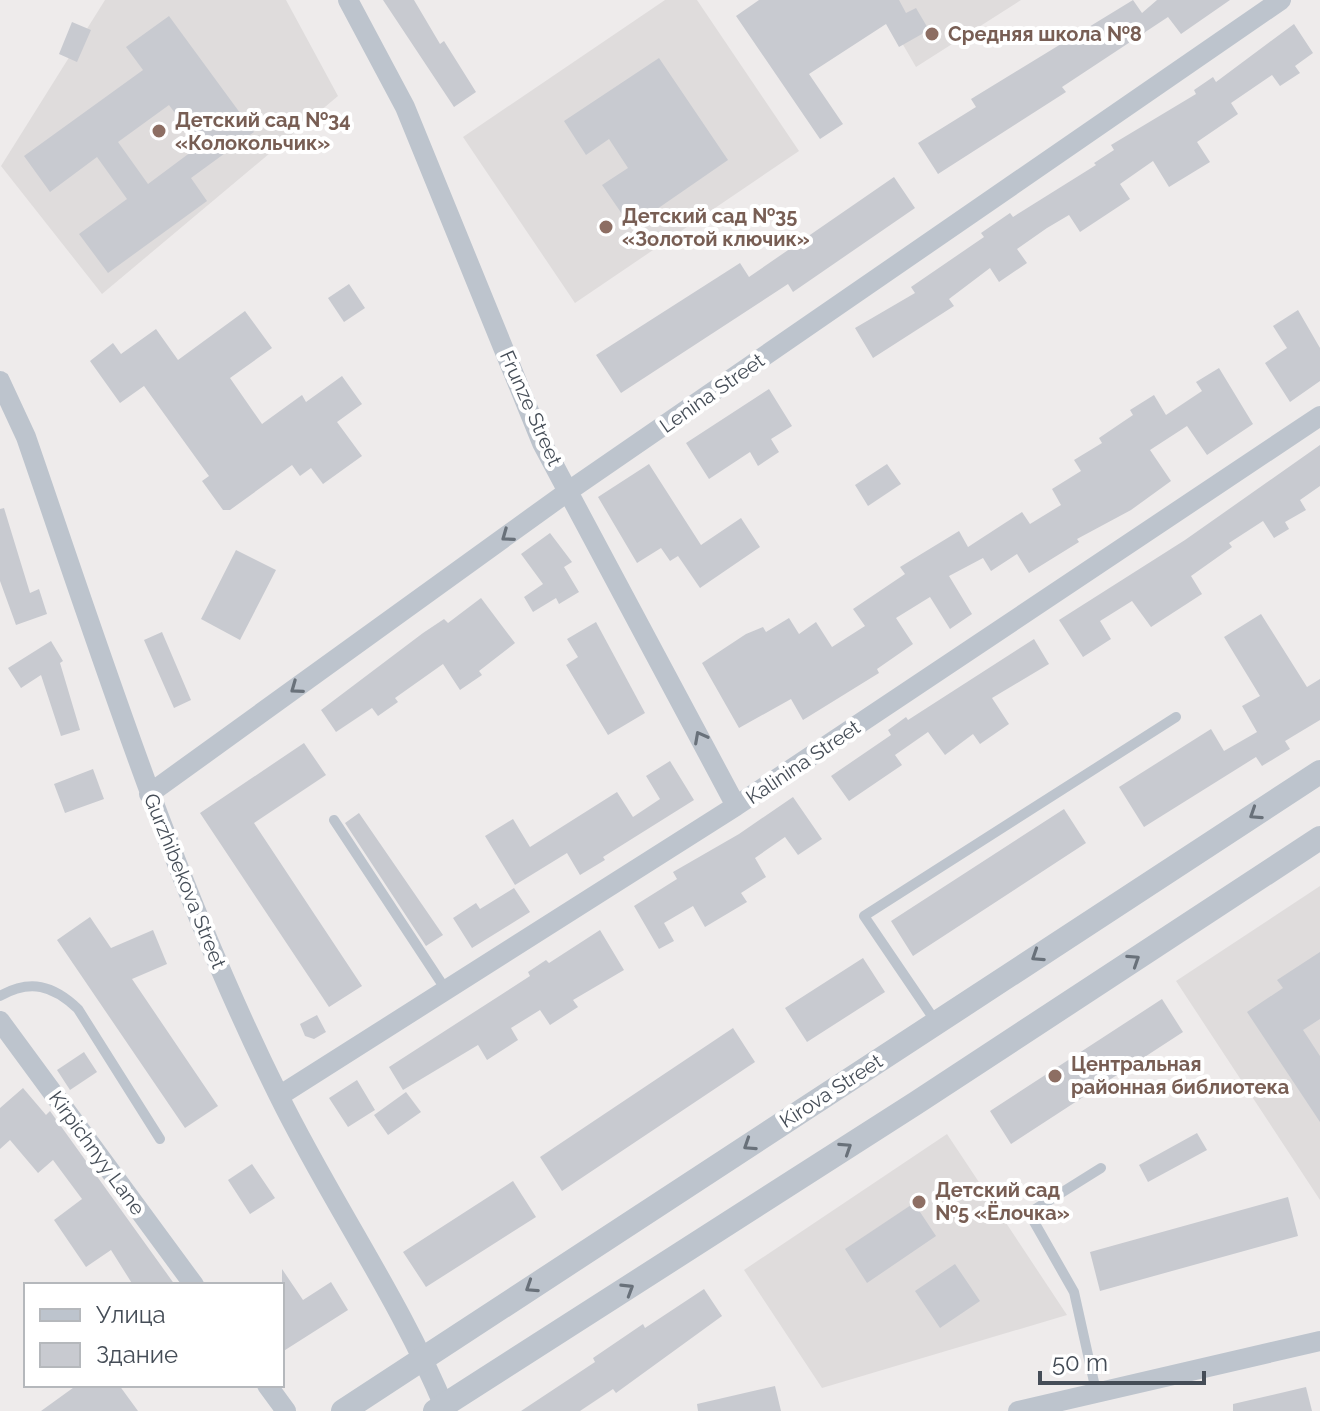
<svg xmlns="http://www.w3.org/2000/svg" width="1320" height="1411" viewBox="0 0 1320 1411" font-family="Raleway,sans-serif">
<rect width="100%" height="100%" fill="#eeebeb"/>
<path fill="#dfdcdc" d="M105 0H286L338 96 102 294 1 166Z
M665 0H697L799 151 575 303 463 137Z
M877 0H1021L916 67Z
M1320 886V1200L1176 981Z
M947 1134 1067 1315 822 1388 744 1270Z"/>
<path fill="#c8cad0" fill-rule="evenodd" d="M383 0H414L440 44 444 41 476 92 454 107Z
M759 0H899L906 13 916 8 929 30 899 47 886 24 809 74 843 124 820 139 736 16Z
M1133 0 1142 13 1157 0H1230L1181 34 1168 17 1062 87 1066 92 938 174 918 143 976 107 971 99Z
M169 16 254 132 191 178 207 201 108 273 79 234 127 199 97 157 50 192 24 156 143 70 126 47ZM169 105 199 146 148 184 118 142Z
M72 22 91 30 77 62 59 54Z
M1294 24 1313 53 1295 66 1300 73 1280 86 1272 75 1231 103 1238 114 1197 142 1210 162 1169 187 1153 161 1120 184 1130 199 1080 232 1069 215 1047 228 1017 249 1027 263 999 282 990 268 949 299 954 306 873 358 855 328 915 293 911 287 984 237 981 233 1010 213 1013 217 1096 165 1094 163 1114 150 1111 145 1196 94 1194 90 1213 77 1216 82Z
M659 58 728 160 631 227 602 185 628 168 609 139 586 155 564 121Z
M894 177 915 208 793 292 788 284 621 393 596 355 740 263 749 277Z
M349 284 365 308 344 322 328 298Z
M1298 310 1320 348V381L1290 402 1265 363 1287 348 1273 326Z
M245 311 272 348 230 378 262 424 302 395 306 402 342 376 362 404 337 422 362 456 323 484 311 468 300 476 292 465 230 510H223L202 481 209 476 144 386 120 403 90 361 113 343 121 354 156 329 178 360Z
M1219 368 1253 424 1207 455 1187 426 1150 450 1171 481 1131 510 1077 539 1079 542 1029 573 1017 554 991 571 983 558 949 576 972 614 950 629 930 597 896 618 913 644 877 669 879 673 803 720 791 699 739 728 702 663 746 634 763 627 766 632 789 618 799 634 816 622 832 647 865 626 853 609 905 574 900 567 959 531 968 547 1022 512 1030 524 1061 505 1052 489 1081 471 1074 460 1102 443 1099 438 1133 415 1130 410 1154 395 1166 415 1202 391 1196 382Z
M769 389 792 426 771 439 779 452 758 466 750 452 709 479 686 443Z
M1320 445V486L1300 500 1306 510 1285 522 1289 529 1274 538 1263 521 1229 543 1232 547 1191 576 1202 594 1151 627 1132 601 1100 621 1111 639 1083 657 1059 620 1185 540Z
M649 464 701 545 741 518 760 547 700 588 678 556 670 561 661 548 637 563 598 497Z
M887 464 901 484 868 506 855 485Z
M4 508 30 593 39 589 47 614 16 625 0 581V509Z
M550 533 572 562 564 567 579 592 559 604 556 598 533 612 524 597 543 584 521 554Z
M236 550 276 570 240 640 201 619Z
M481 598 515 643 479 671 482 675 460 690 443 664 395 698 398 702 378 716 372 708 336 732 321 710 423 633 444 619 448 623Z
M1261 614 1307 687 1320 679V720L1285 741 1290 749 1262 766 1256 757 1144 827 1119 787 1211 729 1224 751 1257 732 1242 706 1260 696 1224 637Z
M596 622 645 713 608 735 566 665 578 657 567 639Z
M162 632 191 700 174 708 144 640Z
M1034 639 1049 664 992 698 1009 724 980 744 973 734 945 755 928 732 895 755 902 765 849 801 831 776 891 735 888 730 906 717 908 720Z
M51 641 63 661 60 663 80 730 61 736 41 675 21 688 8 668Z
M304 743 326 775 254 823 362 986 329 1007 200 813Z
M670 761 694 800 603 857 605 860 580 875 567 853 515 885 485 836 513 819 530 847 617 792 633 817 660 799 646 776Z
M93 769 104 799 65 813 54 784Z
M793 797 822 839 798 855 785 837 755 858 766 877 741 893 747 902 705 927 693 906 664 923 674 941 659 949 634 906 677 879 673 872 739 834Z
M1064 809 1086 843 913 956 891 921Z
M359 813 443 935 426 946 345 823Z
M514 888 530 912 472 948 453 918 476 903 480 909Z
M90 917 111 948 153 930 167 964 132 979 218 1106 185 1128 57 940Z
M600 930 624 970 573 1000 578 1007 550 1025 540 1010 511 1028 518 1040 487 1060 478 1045 403 1090 389 1067 530 976 528 972 546 960 549 963Z
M1320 952V1019L1303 1030 1320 1056V1122L1247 1012 1283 988 1277 980Z
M863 958 885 992 807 1042 785 1008Z
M1162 999 1183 1032 1011 1144 990 1111Z
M317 1015 326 1032 314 1039 305 1036 300 1024Z
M733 1028 755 1062 562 1191 540 1157Z
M84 1052 97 1072 70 1090 57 1070Z
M357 1080 375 1110 348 1127 329 1098Z
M23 1088 46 1115 50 1111 175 1285H133L111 1250 86 1267 54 1220 82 1199 53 1160 38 1173 10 1140 0 1149V1108Z
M406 1092 421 1112 388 1135 374 1115Z
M1197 1133 1207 1150 1148 1182 1139 1165Z
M252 1164 275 1198 250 1214 228 1180Z
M513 1181 536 1217 426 1287 403 1252Z
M1288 1197 1298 1236 1100 1291 1090 1252Z
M914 1203 936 1236 867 1283 845 1249Z
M955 1264 980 1301 940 1328 915 1291Z
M282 1269 303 1300 331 1282 348 1310 282 1352Z
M704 1289 722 1316 616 1393 613 1389 580 1411H521L595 1362 593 1358 643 1324 645 1328Z
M77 1385H119L138 1411H41Z
M775 1386 781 1411H698L697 1404Z
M1306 1387 1312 1411H1233V1404Z"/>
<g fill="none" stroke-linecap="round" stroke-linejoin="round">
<path stroke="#bdc4cd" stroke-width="10" d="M334 820 446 990
M0 996C30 979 53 985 78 1009L160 1139
M936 1022 864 916 1176 717
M1096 1391 1074 1292 1029 1213 1101 1168"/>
<path stroke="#bdc4cd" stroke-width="20" d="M348 0 405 107 542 443 736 806
M0 381 26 437C103 660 174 885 279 1096 331 1202 401 1301 446 1411
M149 794 570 490 1281 0
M0 1021 194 1285
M279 1096 736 806 1320 416
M267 1385 286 1411
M1018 1411 1320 1341"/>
<path stroke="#bdc4cd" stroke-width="24" d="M343 1411 1320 772
M435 1411 916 1103 1320 838"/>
</g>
<defs><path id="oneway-chevron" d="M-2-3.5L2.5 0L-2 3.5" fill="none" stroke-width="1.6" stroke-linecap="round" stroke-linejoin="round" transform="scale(2)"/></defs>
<g stroke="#69717a">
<use href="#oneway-chevron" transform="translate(507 536) rotate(144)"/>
<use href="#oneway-chevron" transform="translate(296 688) rotate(144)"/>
<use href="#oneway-chevron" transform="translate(700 737) rotate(-118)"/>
<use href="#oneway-chevron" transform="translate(1255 814) rotate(147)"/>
<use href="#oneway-chevron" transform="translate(1037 956) rotate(147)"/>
<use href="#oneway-chevron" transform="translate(1134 960) rotate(-33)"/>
<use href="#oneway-chevron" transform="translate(749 1145) rotate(147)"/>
<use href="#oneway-chevron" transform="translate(846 1148) rotate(-33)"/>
<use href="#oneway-chevron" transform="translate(531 1287) rotate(147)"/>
<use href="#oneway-chevron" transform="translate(628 1289) rotate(-32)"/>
</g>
<g fill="#8d6e63" stroke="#fff" stroke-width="3">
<circle cx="932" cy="34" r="8"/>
<circle cx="159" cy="131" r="8"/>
<circle cx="606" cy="227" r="8"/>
<circle cx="1055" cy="1076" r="8"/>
<circle cx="919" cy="1202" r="8"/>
</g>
<g text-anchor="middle" stroke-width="8" stroke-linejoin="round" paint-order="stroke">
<g font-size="20" font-weight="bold" fill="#785e54" stroke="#fff" text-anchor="start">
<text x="948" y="41">Средняя школа №8</text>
<text x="175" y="127">Детский сад №34<tspan x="175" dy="23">«Колокольчик»</tspan></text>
<text x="622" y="223">Детский сад №35<tspan x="622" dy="23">«Золотой ключик»</tspan></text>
<text x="1071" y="1071">Центральная<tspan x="1071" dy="23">районная библиотека</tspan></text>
<text x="935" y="1197">Детский сад<tspan x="935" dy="23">№5 «Ёлочка»</tspan></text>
</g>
<g font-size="20" fill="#454d57" stroke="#fff">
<text transform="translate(712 393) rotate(-35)" y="7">Lenina Street</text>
<text transform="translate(531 408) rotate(66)" y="7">Frunze Street</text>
<text transform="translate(803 762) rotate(-34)" y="7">Kalinina Street</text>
<text transform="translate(185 881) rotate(68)" y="7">Gurzhibekova Street</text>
<text transform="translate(831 1091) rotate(-33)" y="7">Kirova Street</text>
<text transform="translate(97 1153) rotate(54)" y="7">Kirpichnyy Lane</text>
</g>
</g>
<rect x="24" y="1283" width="260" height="104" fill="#ffffff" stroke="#b5b8bc" stroke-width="2"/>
<rect x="40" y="1309" width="40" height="12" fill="#bdc4cd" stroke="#b5b8bc" stroke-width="2"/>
<text x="96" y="1323" font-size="24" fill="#454d57">Улица</text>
<rect x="40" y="1343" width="40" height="24" fill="#c8cad0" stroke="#b5b8bc" stroke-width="2"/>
<text x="96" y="1363" font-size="24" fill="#454d57">Здание</text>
<path d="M1040 1371v12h164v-12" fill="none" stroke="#454d57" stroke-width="4"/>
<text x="1052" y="1371" font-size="24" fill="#454d57" stroke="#ffffff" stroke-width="6" paint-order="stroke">50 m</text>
</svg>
